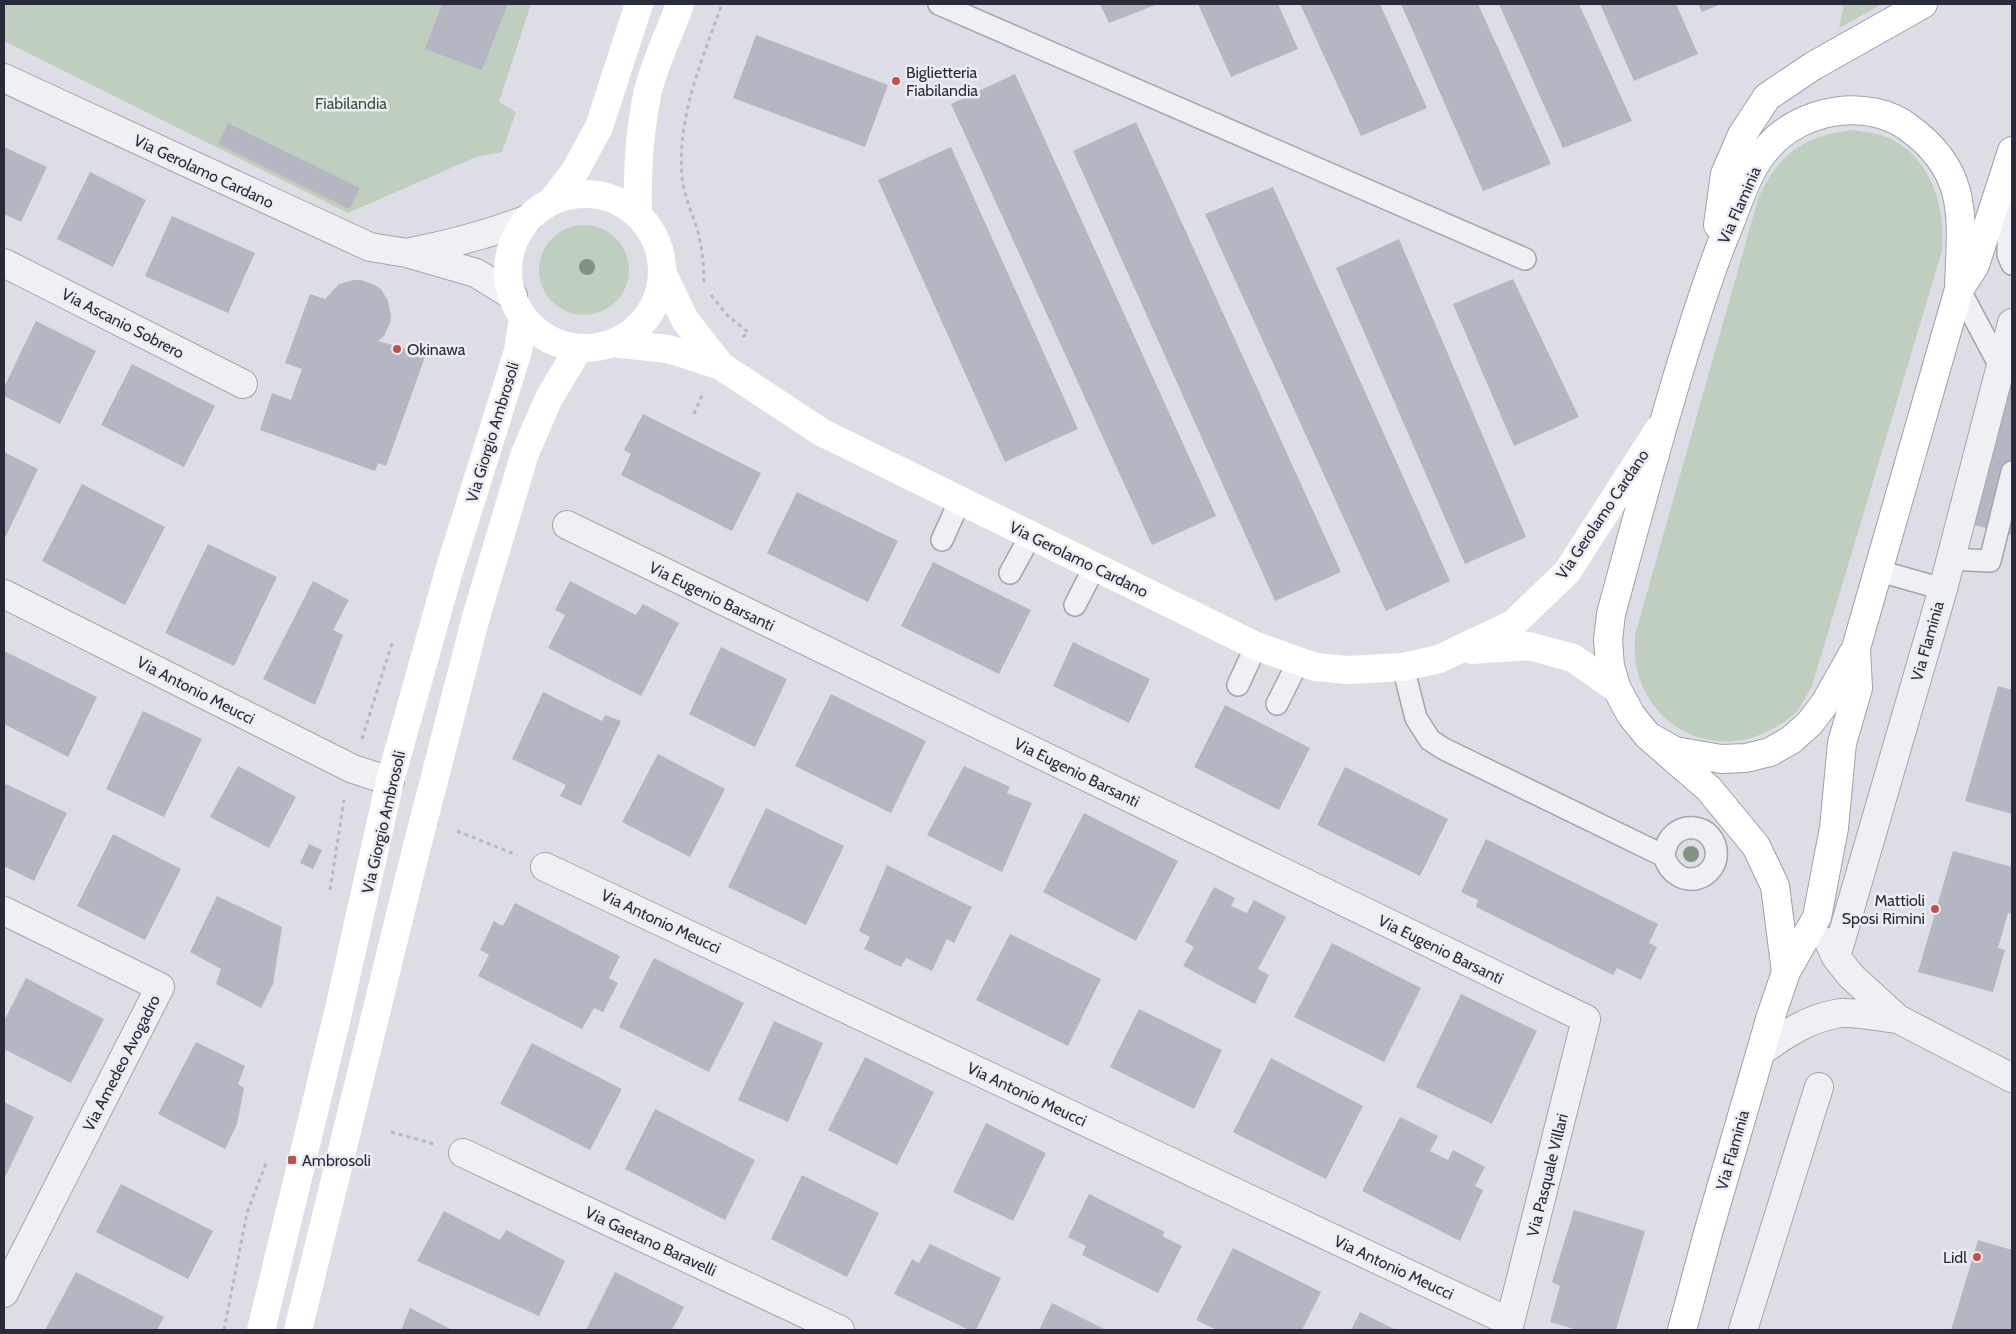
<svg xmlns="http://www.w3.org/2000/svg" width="2016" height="1334" viewBox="0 0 2016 1334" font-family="Cabin,sans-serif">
<rect width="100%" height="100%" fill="#dddee5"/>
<path fill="#c0cebf" d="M4 4H531L499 102 516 112 502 152 476 157 348 213 4 41Z
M1844 4H1882L1839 28Z
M1853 130C1866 132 1879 133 1891 139 1932 159 1946 209 1942 251L1812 686C1807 694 1803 705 1796 712 1787 722 1766 733 1754 737 1705 752 1658 728 1640 680 1635 666 1634 650 1635 635L1758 199C1778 154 1804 135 1853 130Z
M539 270a45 45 0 1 1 90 0a45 45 0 1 1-90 0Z"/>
<path fill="#b4b7c1" d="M442 4H508L482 70 425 49Z
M1100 4H1158L1109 23Z
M1198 4H1278L1298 49 1231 77Z
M1300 4H1380L1427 108 1361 136Z
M1401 4H1478L1551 164 1483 191Z
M1499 4H1579L1632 121 1563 148Z
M1600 4H1676L1698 54 1634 81Z
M1698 4H1721L1702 12Z
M756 35 888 85 865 147 733 98Z
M1015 74 1216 516 1152 545 951 104Z
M1136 122 1341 572 1275 601 1073 151Z
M228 123 360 188 349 209 218 144Z
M4 147 47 167 21 222 4 214Z
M951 147 1078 429 1005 462 878 180Z
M90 172 146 200 113 267 57 239Z
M1273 187 1450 581 1386 611 1205 214Z
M172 216 255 253 228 313 145 276Z
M1399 239 1526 537 1465 564 1336 268Z
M1513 279 1579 417 1514 446 1453 304Z
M354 280H361L375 285 381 289 388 301 391 316 390 323 384 336 378 341 426 354 386 466 378 463 375 471 260 430 272 393 291 400 302 369 285 363 310 294 325 299 339 284Z
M36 321 96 351 60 424 4 396V387Z
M132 364 215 406 184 467 101 425Z
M2012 379V535L1971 524Z
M643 414 761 473 732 531 621 475 631 454 624 450Z
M4 452 38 469 4 540Z
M82 484 165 527 125 605 42 561Z
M797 492 898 541 868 602 767 553Z
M208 544 277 577 234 666 165 633Z
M933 562 1031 610 999 674 901 626Z
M313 581 349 600 333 630 343 635 315 705 263 679Z
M570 581 636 615 643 604 679 623 641 696 548 648 565 615 555 610Z
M1073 642 1150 679 1129 723 1053 686Z
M721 647 787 679 755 747 689 714Z
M4 651 97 697 68 757 4 724Z
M1998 686 2012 690V814L1965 801Z
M543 692 602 721 605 715 621 721 581 806 560 796 566 785 512 759Z
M831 694 926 741 891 813 795 766Z
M1225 705 1310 748 1279 810 1194 767Z
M143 711 202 739 164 817 106 789Z
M658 754 725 789 690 857 622 822Z
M238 766 296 797 269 848 210 817Z
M964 766 1010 787 1007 793 1032 803 1002 872 927 835Z
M1345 767 1448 819 1420 876 1317 825Z
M6 784 67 813 34 881 4 866V788Z
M766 808 844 846 806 925 728 887Z
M1084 813 1178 861 1136 941 1043 892Z
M113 834 181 869 145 940 77 906Z
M1486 839 1658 924 1649 943 1657 947 1641 980 1617 968 1613 975 1476 907 1478 900 1461 892Z
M309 844 322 850 313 869 300 863Z
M1953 851 2012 867V914L2008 913 1998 948 2005 950 1993 992 1918 972Z
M887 865 972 907 954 943 947 939 932 971 906 958 901 967 864 949 870 937 859 931Z
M1214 887 1235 898 1231 906 1247 913 1254 900 1286 917 1258 969 1269 975 1255 1004 1183 966 1194 947 1185 942Z
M217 896 282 927 273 984 261 1008 216 984 221 969 190 952Z
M515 903 620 956 609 978 618 983 603 1012 594 1008 582 1029 478 976 489 955 480 950 494 921 503 926Z
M1010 934 1101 979 1068 1046 976 1000Z
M1332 943 1421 988 1384 1062 1294 1017Z
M654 958 744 1003 709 1072 619 1027Z
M26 978 104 1019 71 1083 4 1049V1021Z
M1461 994 1537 1031 1492 1124 1416 1087Z
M1139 1009 1222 1050 1194 1109 1110 1067Z
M774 1021 823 1043 788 1122 738 1100Z
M196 1042 245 1066 238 1084 244 1088 237 1124 225 1149 158 1114Z
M532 1043 622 1089 590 1150 500 1104Z
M865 1057 934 1092 897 1165 828 1130Z
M1271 1058 1363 1106 1326 1179 1233 1132Z
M4 1102 34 1117 4 1179Z
M655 1109 755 1160 725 1220 625 1169Z
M1400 1117 1438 1136 1430 1151 1448 1160 1453 1150 1485 1167 1475 1186 1483 1190 1460 1241 1362 1191Z
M986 1123 1046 1153 1013 1221 953 1192Z
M802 1175 879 1213 847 1277 771 1239Z
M121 1184 213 1231 188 1279 96 1232Z
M1089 1194 1165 1232 1162 1236 1182 1246 1158 1293 1082 1255 1086 1246 1068 1237Z
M1574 1210 1645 1231 1616 1330H1577L1550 1322 1560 1286 1552 1282Z
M444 1211 500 1240 506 1230 565 1261 539 1316 417 1261Z
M1978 1240 2012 1250V1330H1951Z
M930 1244 1001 1278 976 1330H969L894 1294 912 1259 919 1263Z
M1233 1248 1321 1292 1302 1330H1217L1196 1320Z
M76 1272 164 1317 157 1330H45Z
M615 1272 684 1307 672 1330H586Z
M1052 1303 1106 1330H1039Z
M410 1308 452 1330H401Z
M1360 1312 1396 1330H1351Z"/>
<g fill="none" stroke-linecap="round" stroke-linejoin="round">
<defs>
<path id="service" d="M939 4 1525 259
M2009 178 2008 255 2012 264
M1959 289 2000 366
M942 540 960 500
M1950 559 1990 561 2012 472
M1879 571 1943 589
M1010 573 1031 535
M1075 605 1095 566
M1403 667 1416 718 1430 740 1444 749 1664 856C1669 873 1685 885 1703 876 1709 873 1715 865 1716 858 1720 821 1668 815 1664 856
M1238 685 1256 646
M1277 704 1298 662"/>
<path id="minor" d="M4 78 370 247 407 253 476 273 513 296
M411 252C451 244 489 234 528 219
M4 263 243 384
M567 525 1586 1019 1508 1330
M4 594 353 769 390 781
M545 867 1510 1322
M4 911 160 987 4 1293
M1829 942 1836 957 1851 976 1898 1019 2012 1078
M1836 957 1943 589 2012 323
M1762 1051C1785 1034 1811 1017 1841 1013 1855 1012 1882 1017 1898 1019
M463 1153 840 1330
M1743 1330 1819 1087"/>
<path id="primary" d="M1718 225 1725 174 1742 135 1767 97 1813 66 1923 4
M1963 284 1975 265 2012 151
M1648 736 1675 751 1721 759 1746 758 1770 752 1791 740 1810 723 1825 703 1856 648 1959 289C1961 221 1971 173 1909 128 1868 97 1802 109 1769 146 1748 168 1739 201 1728 228 1710 270 1697 314 1683 358 1657 443 1634 529 1611 614L1608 640 1610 666 1617 689 1631 715 1648 736 1709 789 1756 846 1775 886 1786 972
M1682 1330 1708 1233 1771 1016 1786 972 1817 917 1834 828 1842 743 1858 688 1856 648"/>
</defs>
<use href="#service" stroke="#a3a5ae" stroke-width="24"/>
<use href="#minor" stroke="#a3a5ae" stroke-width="30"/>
<use href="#primary" stroke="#9da1af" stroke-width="30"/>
<path stroke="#b7b9c0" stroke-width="3" stroke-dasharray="4 4" stroke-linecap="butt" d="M704 282C704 265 702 249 698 232 693 215 684 196 682 177 677 116 702 60 722 4
M711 295 727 315 748 332 741 339
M694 414 703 393
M362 739 393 640
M457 831 517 855
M330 890 344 800
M391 1132 434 1144
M224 1330 247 1213 266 1163"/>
<use href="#service" stroke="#eff0f4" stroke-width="21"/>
<use href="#minor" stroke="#eff0f4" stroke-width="28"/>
<path stroke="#fff" stroke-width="28" d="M508 271a77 77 0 1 1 154 0a77 77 0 1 1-154 0Z
M552 201 575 171 599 127 639 4
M638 213C637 172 639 132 648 91 655 61 670 33 680 4
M663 274 685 320 721 366
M612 343 668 349 721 366 821 432 1256 646 1315 667 1349 670 1403 667 1439 659 1513 624 1567 572 1659 429
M1472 650 1529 646 1573 658 1617 689
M261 1330 338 1013 390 781 449 571 518 351 523 318
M298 1330 413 862 476 617 525 453 549 398 579 348"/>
<use href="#primary" stroke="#fff" stroke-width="28"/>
</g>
<g fill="#829285">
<circle cx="587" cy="267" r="8"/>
<circle cx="1691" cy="854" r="8"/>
</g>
<g fill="#be504d" stroke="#ecedf3" stroke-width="2">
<circle cx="896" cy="81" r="5"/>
<circle cx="397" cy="349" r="5"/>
<circle cx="1935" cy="909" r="5"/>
<rect x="287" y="1155" width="10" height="10" rx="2.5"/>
<circle cx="1977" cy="1257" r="5"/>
</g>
<g text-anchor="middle" stroke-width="5" stroke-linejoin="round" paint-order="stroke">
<g font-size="16" fill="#282b3a" stroke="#ecedf3" text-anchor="start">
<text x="906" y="78">Biglietteria<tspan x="906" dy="18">Fiabilandia</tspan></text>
<text x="407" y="355">Okinawa</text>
<text x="1925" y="906" text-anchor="end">Mattioli<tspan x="1925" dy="18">Sposi Rimini</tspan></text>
<text x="302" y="1166">Ambrosoli</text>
<text x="1967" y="1263" text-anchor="end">Lidl</text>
</g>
<g font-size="16" fill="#375437" stroke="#ecedf3">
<text x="351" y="109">Fiabilandia</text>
</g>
<g font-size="16" fill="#282b3a" stroke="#ecedf3">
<text transform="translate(204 171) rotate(25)" y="6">Via Gerolamo Cardano</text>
<text transform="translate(1739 205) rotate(-66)" y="6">Via Flaminia</text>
<text transform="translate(123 323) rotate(27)" y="6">Via Ascanio Sobrero</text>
<text transform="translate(492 432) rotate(-73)" y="6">Via Giorgio Ambrosoli</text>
<text transform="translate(1602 514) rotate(-56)" y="6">Via Gerolamo Cardano</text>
<text transform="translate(1079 559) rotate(26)" y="6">Via Gerolamo Cardano</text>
<text transform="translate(712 596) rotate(26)" y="6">Via Eugenio Barsanti</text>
<text transform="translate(1927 641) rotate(-74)" y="6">Via Flaminia</text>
<text transform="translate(196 690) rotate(27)" y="6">Via Antonio Meucci</text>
<text transform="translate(1077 772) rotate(26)" y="6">Via Eugenio Barsanti</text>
<text transform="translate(383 822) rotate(-77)" y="6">Via Giorgio Ambrosoli</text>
<text transform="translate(661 921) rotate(25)" y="6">Via Antonio Meucci</text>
<text transform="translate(1441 949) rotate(26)" y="6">Via Eugenio Barsanti</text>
<text transform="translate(121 1063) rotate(-63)" y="6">Via Amedeo Avogadro</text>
<text transform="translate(1027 1094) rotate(25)" y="6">Via Antonio Meucci</text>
<text transform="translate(1732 1150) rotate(-74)" y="6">Via Flaminia</text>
<text transform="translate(1547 1175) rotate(-76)" y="6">Via Pasquale Villari</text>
<text transform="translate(651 1241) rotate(25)" y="6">Via Gaetano Baravelli</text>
<text transform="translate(1394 1267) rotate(25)" y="6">Via Antonio Meucci</text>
</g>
</g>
<rect width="2016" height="1334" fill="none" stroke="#282b3a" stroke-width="10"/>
</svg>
